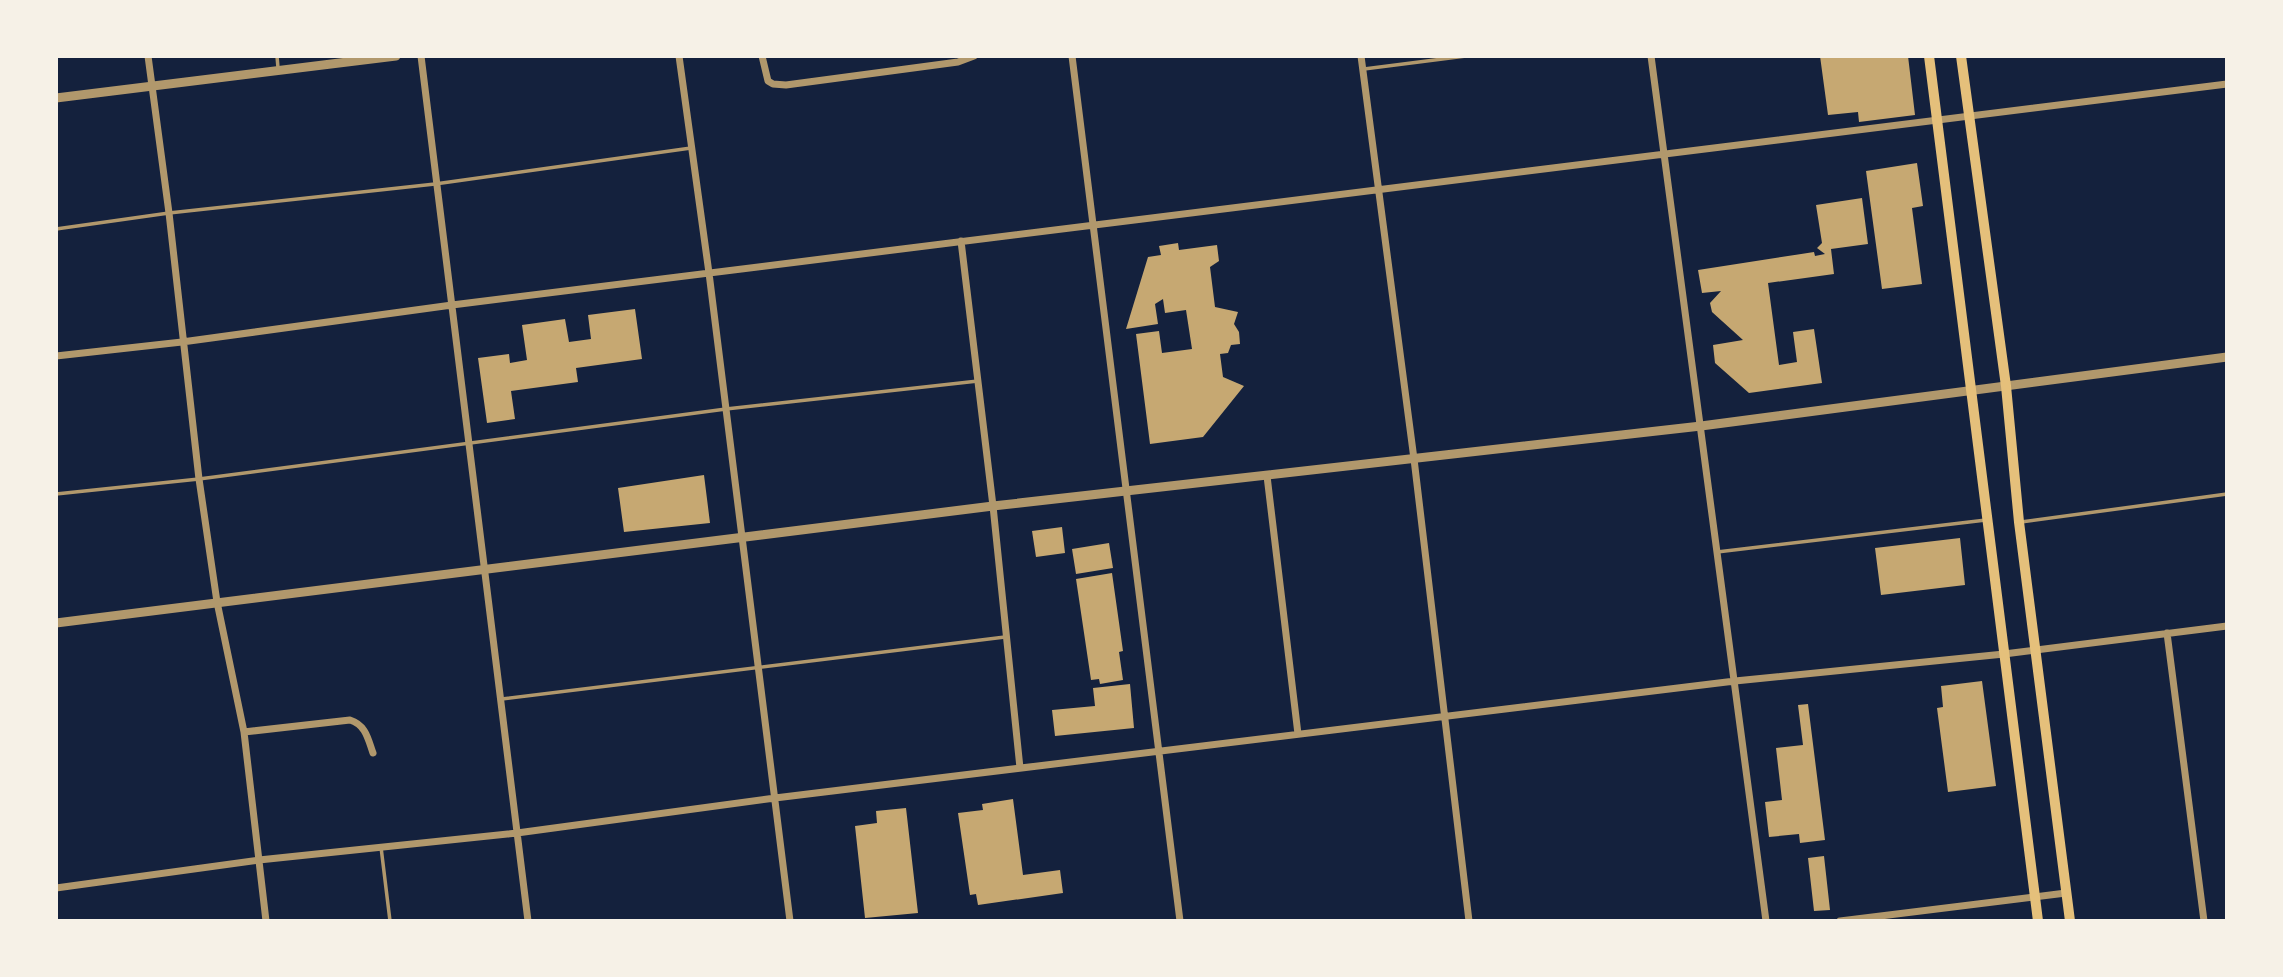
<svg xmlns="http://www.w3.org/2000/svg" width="2283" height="977" viewBox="0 0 2283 977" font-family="'PT Sans',sans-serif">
<rect width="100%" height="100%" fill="#14213d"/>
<path fill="#c6a872" d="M1820 56H1908L1915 115 1859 122 1858 112 1828 115Z
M1917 163 1923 206 1912 208 1922 284 1882 289 1866 171Z
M1862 198 1868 244 1831 249 1834 274 1768 283 1779 365 1797 362 1793 332 1814 329 1822 383 1749 393 1715 363 1713 345 1743 340 1712 312 1710 303 1721 291 1702 293 1698 270 1814 252 1815 256 1825 254 1817 248 1822 243 1816 205Z
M1178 243 1179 250 1217 245 1219 261 1210 267 1215 307 1238 312 1234 324 1239 332 1240 344 1231 345 1228 353 1220 354 1223 377 1244 386 1203 437 1150 444 1136 334 1159 331 1162 353 1192 349 1186 310 1165 313 1163 299 1155 304 1158 324 1126 329 1148 257 1161 255 1159 246Z
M635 309 642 359 576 368 578 382 511 391 515 419 487 423 478 358 509 354 510 363 527 360 522 325 565 319 569 342 591 339 588 315Z
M704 475 710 523 624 532 618 488Z
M1062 527 1065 553 1036 557 1032 531Z
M1960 538 1965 585 1881 595 1875 548Z
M1109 543 1113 568 1076 574 1072 549Z
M1112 573 1123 651 1119 652 1123 680 1100 684 1099 679 1091 680 1076 579Z
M1982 681 1996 786 1948 792 1937 708 1943 707 1941 686Z
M1130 684 1134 728 1055 736 1052 710 1095 706 1093 688Z
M1808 704 1825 840 1800 843 1799 834 1769 837 1765 802 1782 800 1776 748 1803 745 1798 705Z
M1013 799 1023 875 1060 870 1063 893 978 905 976 894 970 895 958 813 983 810 982 804Z
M906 808 918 913 865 918 855 826 877 823 876 811Z
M1824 856 1830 910 1814 911 1808 858Z"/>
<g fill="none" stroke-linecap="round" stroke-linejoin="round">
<path stroke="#b1986c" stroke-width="3.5" d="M277 56 278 68
M1364 69 1466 56
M56 229 169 213 435 184 691 148
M56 494 199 479 726 409 978 381
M2021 522 2227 494
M1717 552 1986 520
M502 699 1005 637
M381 847 390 921"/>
<path stroke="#b1986c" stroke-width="7" d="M148 56 169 213 199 479 217 602 244 732 266 921
M421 56 528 921
M679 56 709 273 790 921
M762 56 768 81 773 84 786 85 958 62 974 56
M1072 56 1180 921
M1361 56 1414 459 1469 921
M1651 56 1766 921
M961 241 993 506 1020 768
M56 356 182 342 452 305 2227 84
M1267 476 1298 734
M2167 633 2204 921
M244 732 350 720C366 725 368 739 373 753
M56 888 259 860 517 833 775 798 1735 681 2004 654 2227 626
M1840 921 2066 893"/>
<path stroke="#b1986c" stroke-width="9" d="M56 98 396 56
M56 623 993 506 1701 426 2227 357"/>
<path stroke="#e5c07b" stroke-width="10" d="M1929 56 2038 921
M1961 56 2006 386 2019 522 2070 921"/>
</g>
<rect width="2283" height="977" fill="none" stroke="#f6f1e7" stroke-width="116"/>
</svg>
